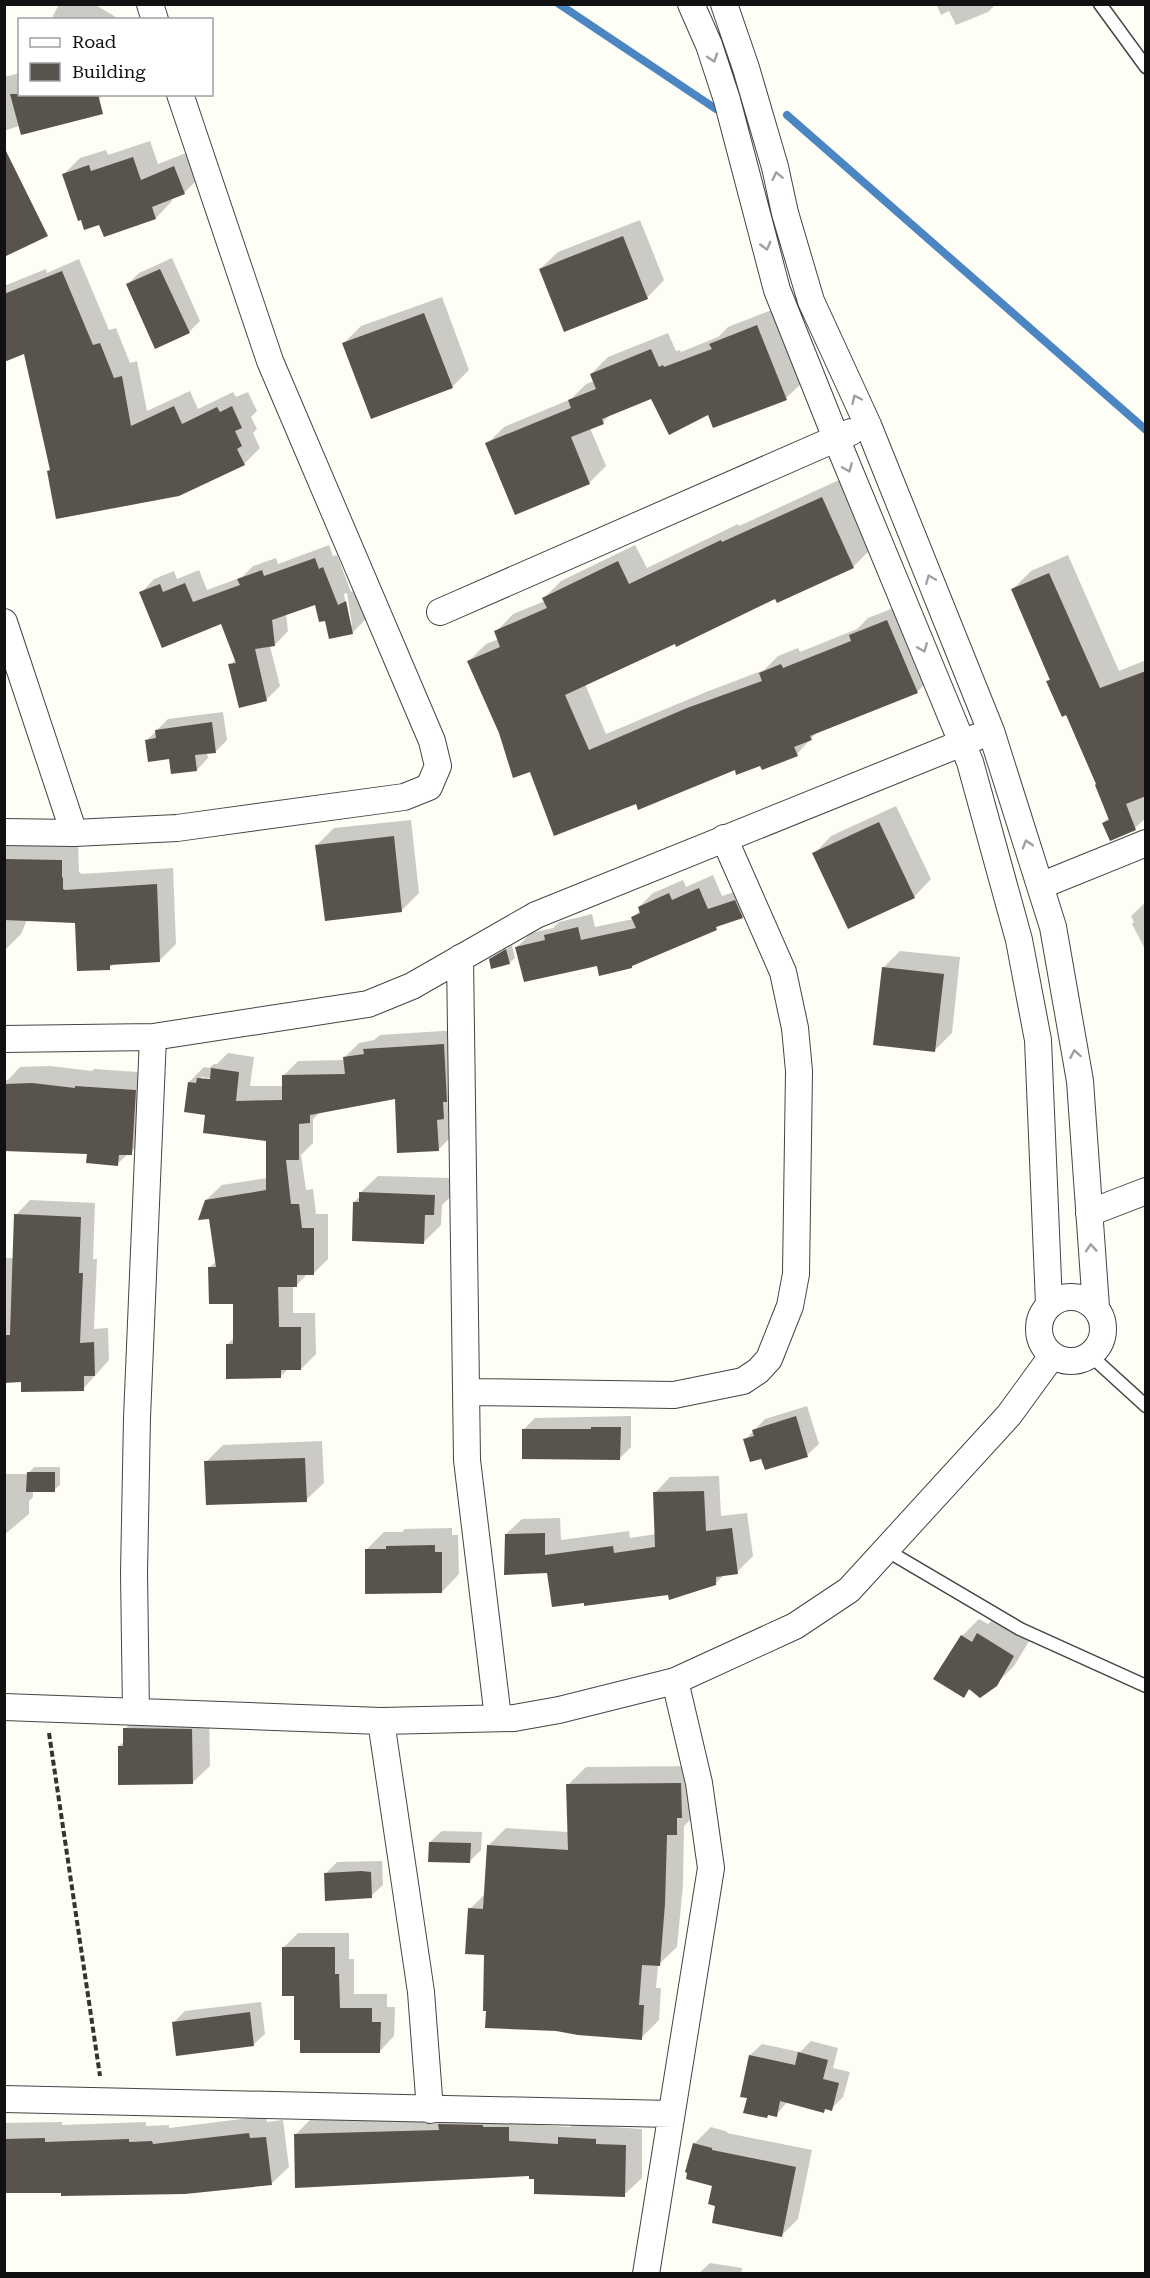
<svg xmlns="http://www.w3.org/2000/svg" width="1150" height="2278" viewBox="0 0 1150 2278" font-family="'Roboto Serif',serif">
<rect width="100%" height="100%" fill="#fefdf6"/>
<path fill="#0003" fill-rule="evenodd" d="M59 4H94L121 20H51Z
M936 4H996L988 12 956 25 949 11 941 15Z
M20 71V94H103L99 99 4 131V77L16 74Z
M150 141 158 164 191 151 201 176 184 193 171 198 172 201 156 218 100 224 63 175 80 158 106 150 108 155Z
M640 220 664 280 647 298 540 269 558 252Z
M172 258 200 321 189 332 128 284 139 273Z
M79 259 109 330 116 328 130 363 137 361 147 411 190 391 198 409 233 392 236 397 248 392 257 411 251 417 257 429 253 433 260 448 244 464 49 471 51 469 25 352 4 348V286L46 269 47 273Z
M442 297 469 370 452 387 344 343 361 326Z
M774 309 803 382 786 398 708 413 651 397 612 413 603 422 590 428 606 466 589 483 487 444 504 427 571 399 586 384 594 381 591 374 608 357 668 333 676 351 680 350 681 352 718 337 728 327Z
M839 480 871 549 853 567 778 601 776 597 585 684 606 734 706 692 764 670 778 656 798 648 800 652 857 629 868 618 904 604 934 675 917 692 817 732 797 754 735 768 637 803 531 770 500 732 469 661 486 644 499 639 496 632 513 614 545 601 544 598 561 581 635 545 647 568 738 524 739 526Z
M329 545 333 556 337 555 351 592 360 588 366 619 352 633 326 619 316 603 286 614 288 631 275 645 270 646 280 686 266 700 230 665 236 659 222 622 141 593 154 579 174 571 177 579 199 570 207 590 242 577 253 566 276 558 278 564ZM347 593 352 625H349L344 594Z
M1068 555 1119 671 1146 660V818L1135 828 1110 839 1103 823 1110 817 1067 713 1048 681 1051 679 1012 590 1031 571Z
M223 712 227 740 216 751 207 752 208 758 197 770 170 757 147 740 168 719Z
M896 806 931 879 914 897 814 854 831 836Z
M411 820 419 893 401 911 317 845 334 828Z
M4 842 78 844 79 872 82 874 173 868 176 944 160 960 115 963 109 968 77 921 27 920 21 934 4 951Z
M713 875 722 896 749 887 756 903 742 917 720 924 716 928 598 965 517 947 531 933 553 928 559 922 592 914 595 927 633 919 640 910 639 907 653 893 683 880 686 887Z
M1146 902V951L1132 924 1134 922 1131 916Z
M512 945 515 958 509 963 490 960Z
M900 951 960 957 952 1033 935 1050 883 968Z
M458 1030 453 1135 438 1150 397 1097 320 1112 313 1119V1143L301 1155 306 1190 313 1189 316 1214H328V1259L313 1274 308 1273 297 1285H293V1313H315L316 1354 301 1369H288L280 1377 227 1345 235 1337V1303L210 1267 216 1261 206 1200 222 1185 267 1178V1139L207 1113 189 1082 204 1067 209 1068 214 1064H217L228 1053 254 1057 250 1086H283V1076L298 1061 345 1060 344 1058 359 1043 374 1040 380 1035ZM201 1077 217 1079 201 1080Z
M50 1066 92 1071 94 1069 152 1073 148 1136 117 1164 88 1153 4 1150V1079L8 1080 20 1067Z
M378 1176 451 1178V1196L442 1205 441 1225 424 1242 354 1202 360 1196V1193Z
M30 1200 95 1203 93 1259H97L94 1329 108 1328 109 1360 83 1389 22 1381H4V1258H14L16 1215Z
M807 1406 819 1444 807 1455 762 1457 745 1440 765 1419Z
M631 1416V1447L619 1459 524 1429 535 1418Z
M322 1441 324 1483 306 1500 206 1462 223 1445Z
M34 1467H60V1485L54 1490H33V1497L29 1501V1514L4 1535V1474H28Z
M719 1476 721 1516 747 1513 753 1556 737 1572 725 1574 715 1584 670 1594 585 1601 506 1534 522 1519 560 1518 561 1540 629 1531 630 1538 656 1534 655 1493 670 1477Z
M452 1528V1535H458L459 1574 442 1592 366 1550 384 1532H402L405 1529Z
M996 1617 1031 1638 1014 1666 996 1684 971 1688 963 1696 962 1636 979 1619 988 1624Z
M142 1712H209L210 1766 192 1783 119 1746 125 1741V1729Z
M699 1766 694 1816 684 1826 683 1885 677 1947 658 1965 656 1988H661L659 2020 641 2038 486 1954 470 1909 486 1893 488 1846 506 1828 569 1832 568 1785 586 1767Z
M442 1831 482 1832 481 1850 470 1861 430 1842Z
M382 1861 383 1885 371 1896 325 1874 337 1862Z
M298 1933H349V1959H354V1994H387V2007H395L394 2036 379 2052 295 1994 283 1948Z
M261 2002 265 2034 253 2045 174 2022 185 2011Z
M811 2041 838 2048 833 2068 850 2072 843 2097 831 2109 826 2108 823 2111 788 2101 776 2115 769 2114 767 2117 749 2097 750 2055 762 2044 800 2052Z
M526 2110V2124L570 2127 577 2120 613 2122V2127L642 2129V2178L624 2195 536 2178 531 2175 295 2135 313 2117Z
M266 2116 267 2122 283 2120 289 2167 271 2184 4 2191V2123L62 2122V2125L146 2122V2126L169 2125V2128Z
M711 2127 728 2132 727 2133 812 2150 798 2219 781 2236 717 2205 714 2185 694 2144Z
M710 2263 742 2268 741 2274H698Z"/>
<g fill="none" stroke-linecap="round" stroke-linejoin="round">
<path stroke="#4b86c3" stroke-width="8" d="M559 4 716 109
M787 115 1146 430"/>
</g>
<path fill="#59534e" d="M10 94H98L103 114 21 135Z
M4 147 48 236 4 257Z
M133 157 141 180 174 166 185 194 152 207 156 219 104 237 99 225 84 230 81 220 78 221 62 174 89 165 91 171Z
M623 236 648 299 564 332 539 269Z
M160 269 190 333 155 349 126 284Z
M62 271 93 345 100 343 114 378 122 376 131 426 174 406 182 424 217 407 220 412 232 406 242 428 235 431 242 446 237 449 245 465 179 496 56 519 47 471 50 470 24 354 4 362V294Z
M424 313 453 388 371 419 342 343Z
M757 325 787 400 713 428 708 415 669 435 651 399 602 419 604 424 571 437 590 484 515 515 485 443 571 408 568 400 596 389 590 374 651 349 659 367 663 365 664 367 712 349 709 344Z
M822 497 854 568 777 603 775 599 676 647 675 644 565 695 589 750 687 708 762 681 759 673 781 664 783 668 851 641 849 635 887 620 918 693 810 736 812 740 794 747 798 756 762 770 760 766 736 775 735 770 638 810 636 804 554 836 530 772 513 778 499 733 467 661 500 647 494 631 547 608 542 598 618 561 629 584 721 540 722 542Z
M315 558 319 569 323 567 338 605 346 601 353 634 329 639 325 621 319 622 315 605 272 620 275 646 255 649 267 701 239 708 228 664 236 663 221 624 162 648 139 592 160 584 163 592 185 583 193 602 240 585 237 579 262 570 264 576Z
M1049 573 1100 688 1146 671V796L1126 804 1136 830 1110 841 1102 823 1109 820 1095 785 1096 784 1066 715 1062 717 1046 681 1050 680 1011 589Z
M212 722 216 753 195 755 197 771 171 774 169 759 148 762 145 740 156 738 155 730Z
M879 822 915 898 848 929 812 853Z
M394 836 402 912 325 921 315 845Z
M4 859 62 860V877L63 878V889L65 890 157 884 160 962 110 965V970L77 971 75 923 4 920Z
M699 888 708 909 735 900 743 918 716 927 717 930 632 966V968L599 976 597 966 524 982 515 947 545 940 544 935 578 927 581 940 636 928 631 917 640 913 638 907 669 893 672 900Z
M506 949 510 964 491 969 489 959Z
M882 967 944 974 935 1052 873 1045Z
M444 1044 447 1102H443L444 1119 437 1120 439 1151 397 1153 395 1099 310 1115V1123L299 1124V1160H286L291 1204H299L302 1228H314V1275H297V1287H278L279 1327H301V1370H281V1378L226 1379V1344H233V1304H209L208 1267H216L209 1219 198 1220 205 1200 266 1190V1141L203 1133 205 1115 184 1112 188 1082 196 1083 197 1078 210 1079 211 1068 239 1072 236 1101 282 1100V1075L345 1074 343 1057 364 1054 363 1049Z
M32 1083 75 1088V1086L136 1090 132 1155H119L118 1166 86 1163 87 1154 4 1151V1084Z
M359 1192 435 1195 434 1215H425L424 1244 352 1241 353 1202H359Z
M14 1214 81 1217 79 1273H83L80 1343 94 1342 95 1376H84V1391L21 1392V1382L4 1383V1335H10Z
M796 1416 808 1457 765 1470 761 1459 750 1462 743 1439 754 1436 752 1430Z
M591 1427H621L620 1460 522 1459V1429H591Z
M305 1458 307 1502 206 1505 204 1461Z
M27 1472H55V1492H26Z
M704 1491 706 1531 732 1528 738 1574 716 1577V1585L669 1600 668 1595 584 1606V1603L552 1607 547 1573 504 1575 505 1534 545 1533V1555L613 1546 614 1553 655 1547 653 1492Z
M435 1545V1552H442V1593L365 1594V1549H386V1546Z
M977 1633 1014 1656 997 1686 980 1698 969 1689 964 1698 933 1679 961 1635 972 1642Z
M123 1728 192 1729 193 1784 118 1785V1746H123Z
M681 1783 682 1818H677V1835H667L665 1904 660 1966 642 1965 639 2005H644L642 2040 578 2035 556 2031 485 2028 486 2011H483L484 1955 465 1954 468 1908 483 1909 487 1845 568 1850 566 1784Z
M429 1842 471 1843 470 1863 428 1862Z
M361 1871 371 1872 372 1898 325 1901 324 1873Z
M282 1947H335V1974H339L340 2008H372V2022H381L380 2053H300V2040H294V1996H282Z
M250 2012 254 2046 176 2056 172 2022Z
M798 2052 828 2060 823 2079 839 2083 832 2111 825 2109 824 2113 780 2101 777 2117 768 2115 767 2118 743 2113 747 2098 740 2097 749 2055 795 2065Z
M438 2124 483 2125V2127H509V2141L558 2144V2137L596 2139V2144L626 2145 625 2197 534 2194V2179H529V2176L295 2188 294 2134 439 2130Z
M249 2133 250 2138 266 2137 272 2185 185 2194 61 2196V2193H4V2139L45 2138V2142L129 2139V2142L152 2141 153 2144Z
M693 2143 712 2148V2150L796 2167 782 2237 712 2223 715 2206 708 2204 712 2186 686 2179 687 2173 685 2172Z"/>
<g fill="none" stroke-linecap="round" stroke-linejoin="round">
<defs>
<path id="lane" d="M1100 4 1146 67
M1090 1355 1146 1406
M886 1550 1020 1629 1146 1686"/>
<path id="street" d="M150 4 155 20
M691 4 709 45 727 100 777 290 836 438 970 762 1019 940 1038 1040 1049 1304
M724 4 746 68 775 167 785 213 811 301 868 425 991 731 1053 927 1080 1081 1096 1307
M440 612 851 432
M4 622 74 833
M4 832 74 833 177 828 404 797 429 787 438 766 432 741 270 361 180 94
M1040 886 1146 843
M460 958 467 1460 498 1718
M4 1039 153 1037 368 1004 412 986 536 915 977 737
M1089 1213 1146 1191
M1039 1329a32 32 0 1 1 64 0a32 32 0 1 1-64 0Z
M467 1392 674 1395 743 1381 758 1371 769 1359 790 1306 796 1274 799 1071 795 1028 783 972 724 838
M4 1707 381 1721 514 1718 559 1710 675 1681 795 1626 849 1590 1009 1415 1052 1356
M136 1712 134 1573 137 1418 153 1037
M381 1721 421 1992 430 2110
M4 2099 671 2114
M646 2274 711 1868 699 1783 675 1681"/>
</defs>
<use href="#lane" stroke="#444" stroke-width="15"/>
<use href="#street" stroke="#444" stroke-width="28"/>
<path stroke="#333" stroke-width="4" stroke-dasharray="6 3" stroke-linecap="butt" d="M49 1733 100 2076"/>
<use href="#lane" stroke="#fff" stroke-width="12"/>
<use href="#street" stroke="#fff" stroke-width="26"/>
</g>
<defs><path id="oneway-chevron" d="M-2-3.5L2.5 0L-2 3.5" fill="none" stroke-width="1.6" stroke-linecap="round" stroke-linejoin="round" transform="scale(1.5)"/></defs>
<g stroke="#a0a0a0">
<use href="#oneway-chevron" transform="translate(713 58) rotate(72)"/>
<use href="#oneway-chevron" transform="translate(777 176) rotate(-102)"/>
<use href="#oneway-chevron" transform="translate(766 246) rotate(75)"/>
<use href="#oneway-chevron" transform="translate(856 399) rotate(-115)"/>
<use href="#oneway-chevron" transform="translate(848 468) rotate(67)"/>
<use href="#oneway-chevron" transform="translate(930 579) rotate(-112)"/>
<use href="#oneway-chevron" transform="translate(923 648) rotate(68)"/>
<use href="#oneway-chevron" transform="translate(1027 844) rotate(-107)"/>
<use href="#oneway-chevron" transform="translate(1075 1054) rotate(-100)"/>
<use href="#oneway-chevron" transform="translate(1091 1248) rotate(-94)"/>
</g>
<rect width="1150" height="2278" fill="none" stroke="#111111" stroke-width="12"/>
<rect x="18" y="18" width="195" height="78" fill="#ffffff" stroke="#a0a0a0" stroke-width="1.5"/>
<rect x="30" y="38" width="30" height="9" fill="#ffffff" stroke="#a0a0a0" stroke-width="1.5"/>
<text x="72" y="48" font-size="18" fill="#111111">Road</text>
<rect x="30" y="63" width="30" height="18" fill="#59534e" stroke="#a0a0a0" stroke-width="1.5"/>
<text x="72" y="78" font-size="18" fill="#111111">Building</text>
</svg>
